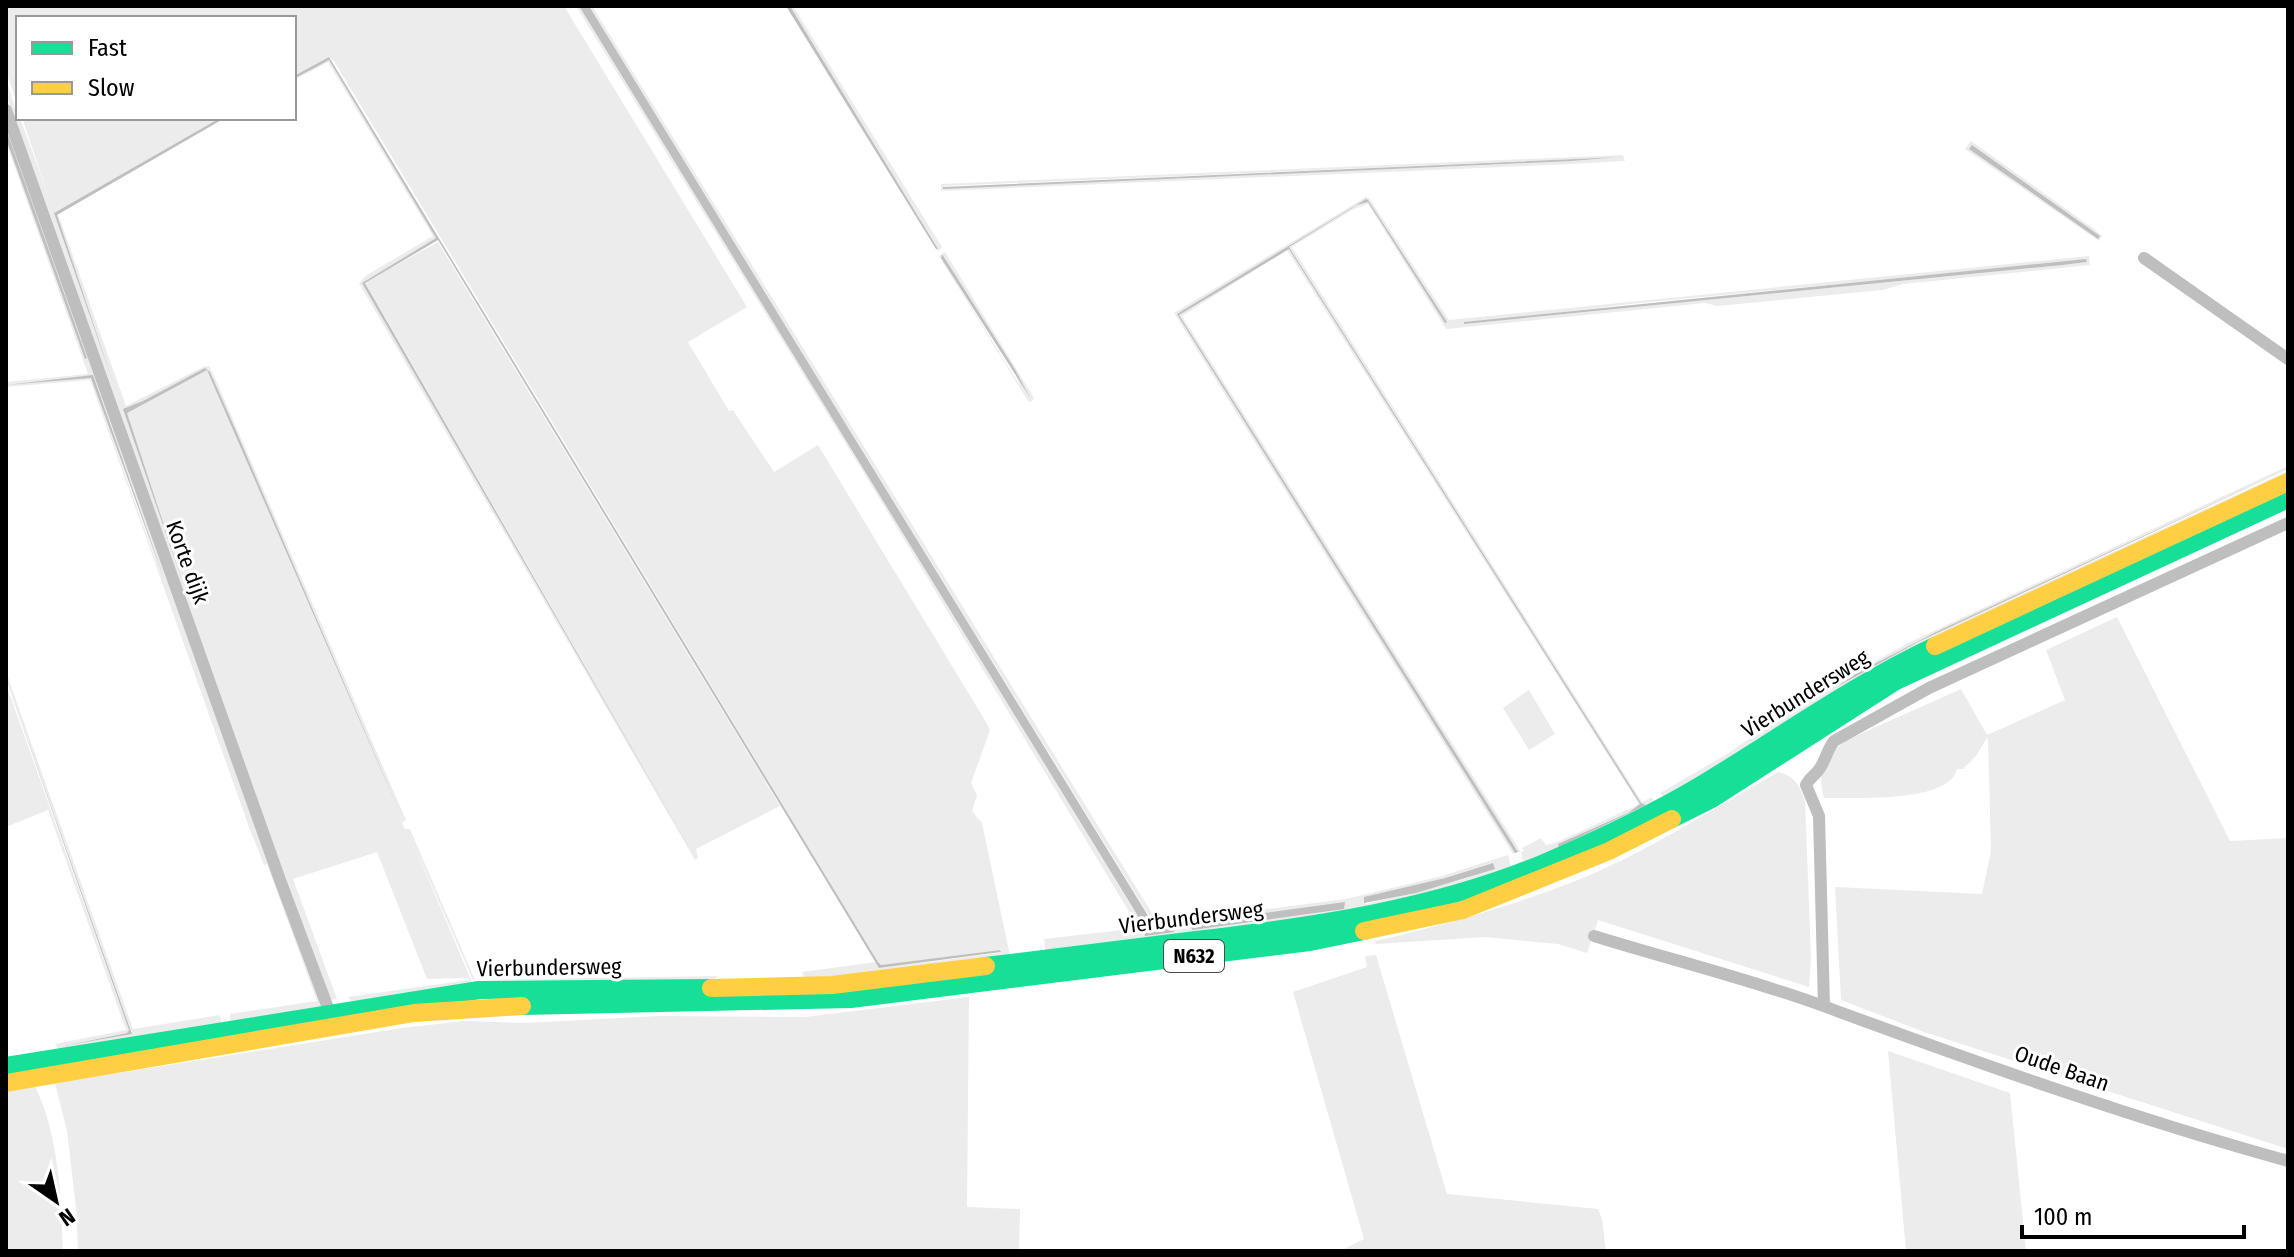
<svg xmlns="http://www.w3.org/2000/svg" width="2294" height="1257" viewBox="0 0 2294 1257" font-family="'Fira Sans Condensed',sans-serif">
<rect width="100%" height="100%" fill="#fff"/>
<path fill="#ececec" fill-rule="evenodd" d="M6 6H564L747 307 688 342 729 411 733 410 774 472 818 445 986 722 990 730 971 783 977 795 972 811 982 823 1010 956 807 983 802 972 876 962 880 968 1000 953 1001 950 881 965 878 962 334 61 329 57 294 76V18H18V106L6 72Z
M576 6H579L1143 925 1145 934 1172 924 1156 927 589 6H592L1158 923 1346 899 1442 876 1508 855 1511 866 1523 861 1521 852H1518L1503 829 1515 853 1513 854 1174 313 1366 197 1369 198 1449 320 2089 256 2090 265 1903 284 1883 290 1717 306 1705 303 1446 329 1368 204 1352 210 1292 247 1642 802 1652 797 1657 806 1528 864 1363 911 1046 955 1044 939 1139 928 873 488ZM1287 250 1639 804 1638 805 1555 843 1546 845 1541 838 1522 848 1524 851 1521 852 1182 316ZM2086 260V262L2063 265 1464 324 1630 304ZM1492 863 1468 878 1366 904 1364 898 1445 878Z
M784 6 938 249 790 6H793L942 247 938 251Z
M327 60 331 62 436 238 362 283 695 858 365 282 438 242 780 806 696 849 698 858 695 860 359 283 367 275 433 236 328 62 294 81Z
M6 78 18 118H20L48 194 22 118H220L54 213 116 391 57 215 60 213 229 118 58 214 126 406 205 366H209L212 371 406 820 402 823 405 829H410L475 980 717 976 711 985 462 988 354 1004 348 997 469 980 468 978 427 979 377 852 293 879 337 999 330 1000 272 847 6 94ZM408 831 473 980 569 981 472 982Z
M6 113 325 1009 231 1024 230 1014 317 1001 267 864 264 865 249 827 90 380 6 387V382L88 374 6 142V139L86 359 6 129ZM93 375 163 581 91 378Z
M1971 141 2094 229 2102 236 2099 241 1965 149ZM1972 145 2100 236 2098 239 2014 181Z
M1623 155 1625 161 1572 164 941 191V184ZM1621 157 1572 161 943 188 944 186Z
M945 252 1034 398 1031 402 1028 401 939 256ZM942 254 1013 366 1020 386 941 258Z
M2288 466V469L1903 649 2288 471V477L1818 705 1664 797 1660 793 1727 754 1809 698 1908 643Z
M2117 617 2230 841 2288 838V1149L1924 1032 1841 1000 1835 887 1982 894 1991 851 1988 740 1987 738 1976 756 1963 769H1957C1949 804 1853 797 1824 798 1816 775 1826 754 1847 740L1961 689 1987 735 2065 700 2046 650Z
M6 672 133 1029 220 1015 222 1026 60 1053 55 1044 126 1030 48 810 6 827V684L129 1030 127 1033 63 1046 132 1033 6 679Z
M1529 690 1555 734 1529 750 1503 708Z
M1778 772C1794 775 1799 785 1805 800L1811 959 1809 987 1598 920 1587 953 1558 944 1485 937 1376 944 1375 941C1436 927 1497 910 1557 888 1635 860 1706 813 1778 772Z
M1376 955 1447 1194 1598 1209 1602 1219 1606 1251H1340L1364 1239 1293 992 1367 967 1365 956Z
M969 997 967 1207 1020 1209 1019 1251H78L76 1208 67 1131 55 1083 402 1028 464 1021 525 1023 658 1016 805 1017Z
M1888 1051 2010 1093 2026 1251H1906Z
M35 1086C59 1136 61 1196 63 1251H6V1091Z"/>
<path fill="#bfbfbf" d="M579 6H589L1155 927 1172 924 1174 932 1145 936 1143 925 1133 908Z
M786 6H790L938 249H936Z
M329 57 878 962 881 965 1000 950 1001 952 879 968 438 240 365 283 695 858 362 283 436 238 329 60 294 79V76Z
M220 118H225L57 215 116 391 54 213Z
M6 129 87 358 85 359 6 139Z
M1972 145 2100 236 2098 239 1969 149Z
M1621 157 1572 161 943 189V187Z
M1366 199 1368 200 1447 322 1445 323 1368 202 1357 205 1289 247 1641 803 1646 805 1559 847 1558 844 1628 813 1640 804 1289 249 1179 315 1518 852 1515 853 1177 314Z
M942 254 1013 366 1031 399 941 258Z
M2086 259 2087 262 2063 265 1464 324V322Z
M205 368 210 372 233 424 403 820 207 370 127 413 183 583 123 409 143 401Z
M93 375 165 581 91 378 6 385Z
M2288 469 1918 642 1833 689 1857 673 1936 632Z
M6 679 132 1034 63 1046 127 1033 129 1030Z
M1493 863 1495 869 1416 893 1364 903V897L1445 878Z
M1345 902 1344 909 1192 930 1191 923Z"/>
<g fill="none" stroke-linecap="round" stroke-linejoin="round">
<path stroke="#bebebe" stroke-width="12" d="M6 110 280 880 331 1016
M2144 258 2288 359
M1594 936C1671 960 1751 979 1826 1007 1978 1063 2132 1118 2288 1161
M1824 1006 1819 816 1806 785C1810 777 1816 775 1820 768 1826 759 1827 750 1834 741L1929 688 2288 523"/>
<path stroke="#16e098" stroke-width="18" d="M1672 819 1712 799 1896 681 2288 499
M986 966C1056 958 1126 949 1196 940 1314 926 1434 909 1544 863 1597 840 1651 815 1701 785 1779 738 1852 685 1935 646
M522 1006 851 999 1310 942 1364 931
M6 1066 479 990 711 988"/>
<path stroke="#ffcf43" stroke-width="18" d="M1935 646 2288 482
M1364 931 1463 910 1609 851 1672 819
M711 988 832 985 986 966
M6 1083 414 1013 522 1006"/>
</g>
<g text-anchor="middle" stroke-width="6" stroke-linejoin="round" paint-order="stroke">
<rect fill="#fff" stroke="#4c4c4c" stroke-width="2" x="1164" y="940" width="60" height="32" rx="6"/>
<g font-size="20" font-weight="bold" fill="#000">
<text x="1194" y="963">N632</text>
</g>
<g font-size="22" fill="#000" stroke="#fff">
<text transform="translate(188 562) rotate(70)" y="8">Korte dijk</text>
<text transform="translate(1805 693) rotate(-32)" y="8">Vierbundersweg</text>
<text transform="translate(1191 917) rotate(-7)" y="8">Vierbundersweg</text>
<text transform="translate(549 967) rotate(-1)" y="8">Vierbundersweg</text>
<text transform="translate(2062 1068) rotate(19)" y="8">Oude Baan</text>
</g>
</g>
<rect width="2294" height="1257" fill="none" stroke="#000000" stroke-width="16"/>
<rect x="16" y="16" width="280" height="104" fill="#ffffff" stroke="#999999" stroke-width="2"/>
<rect x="32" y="42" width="40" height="12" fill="#16e098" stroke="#999999" stroke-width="2"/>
<text x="88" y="56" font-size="24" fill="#000000">Fast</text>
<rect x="32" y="82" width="40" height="12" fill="#ffcf43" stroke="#999999" stroke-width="2"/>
<text x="88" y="96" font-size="24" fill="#000000">Slow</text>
<g transform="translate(56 1201) rotate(146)" stroke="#ffffff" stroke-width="6" paint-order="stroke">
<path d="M0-6L14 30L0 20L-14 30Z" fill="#000000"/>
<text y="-12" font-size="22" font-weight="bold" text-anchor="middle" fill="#000000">N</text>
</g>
<path d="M2022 1225v12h222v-12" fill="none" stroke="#000000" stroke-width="4"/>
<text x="2034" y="1225" font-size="24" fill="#000000" stroke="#ffffff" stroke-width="6" paint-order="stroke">100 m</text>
</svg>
